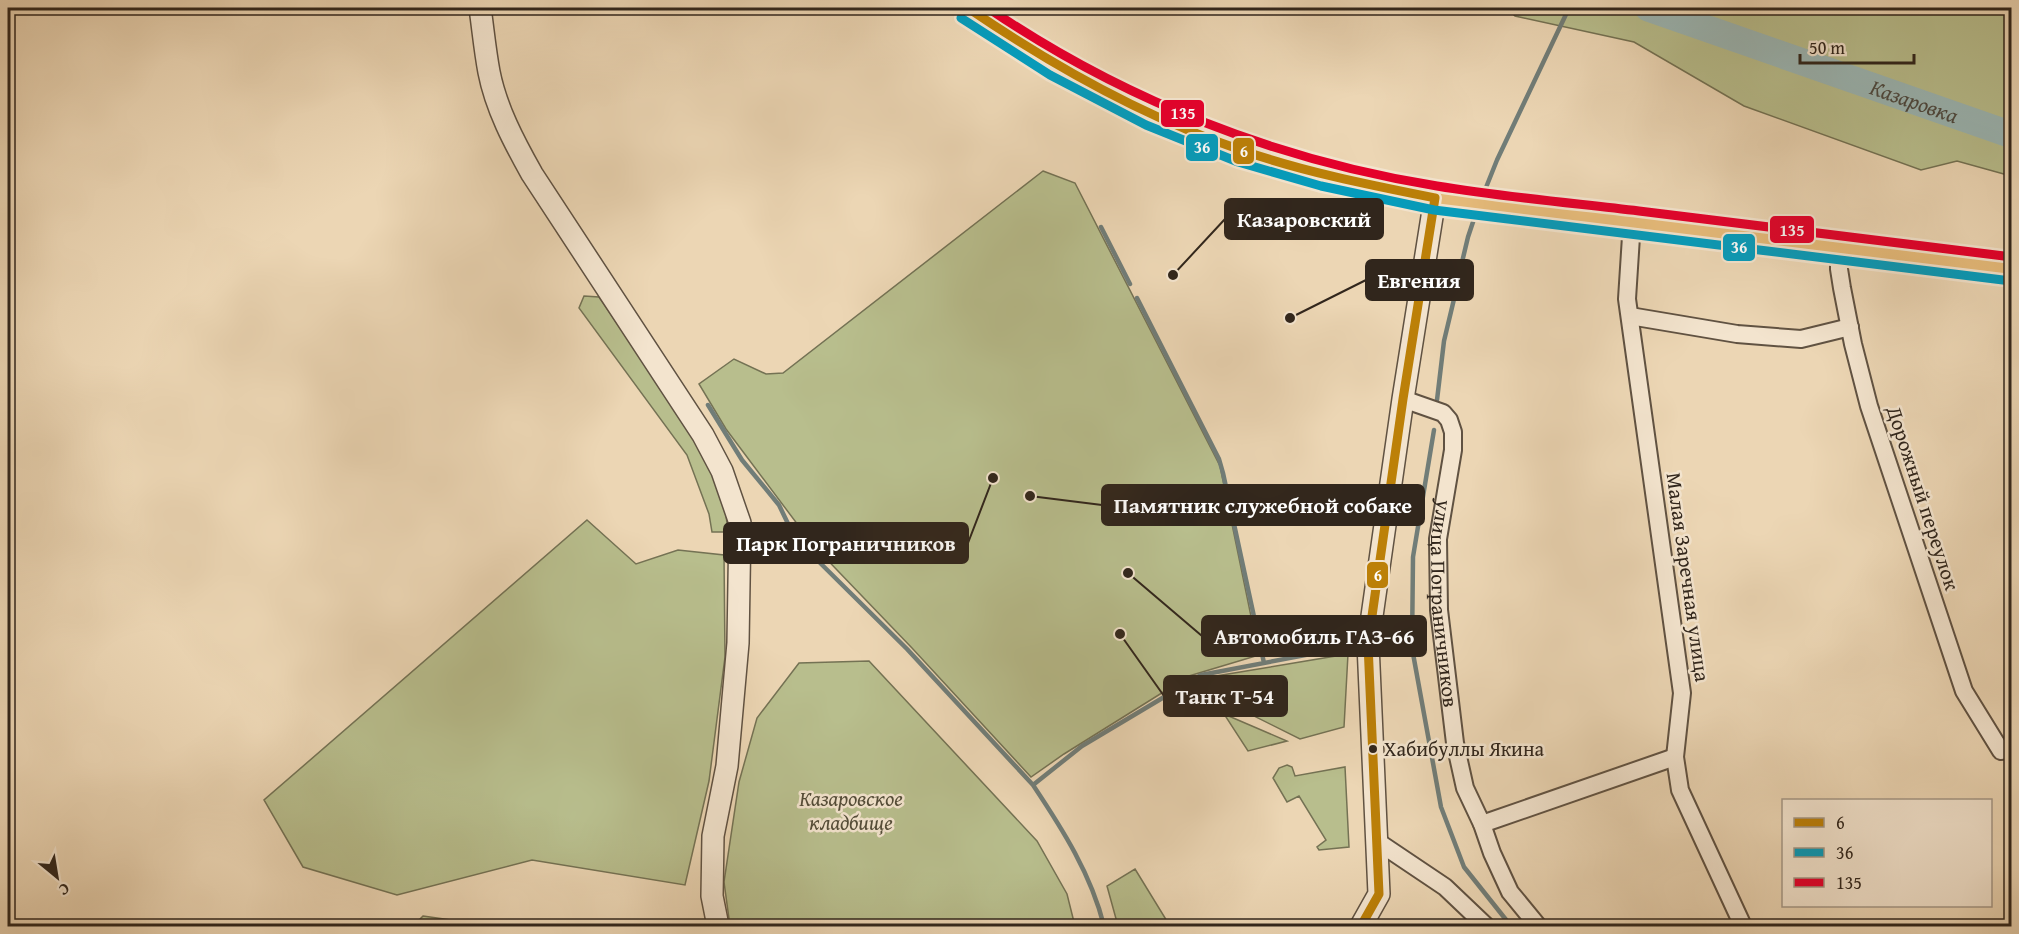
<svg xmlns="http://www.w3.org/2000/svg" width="2019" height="934" viewBox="0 0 2019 934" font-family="'Gentium Book Plus',serif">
<rect width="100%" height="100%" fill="#ecd6b4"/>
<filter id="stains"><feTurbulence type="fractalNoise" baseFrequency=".00333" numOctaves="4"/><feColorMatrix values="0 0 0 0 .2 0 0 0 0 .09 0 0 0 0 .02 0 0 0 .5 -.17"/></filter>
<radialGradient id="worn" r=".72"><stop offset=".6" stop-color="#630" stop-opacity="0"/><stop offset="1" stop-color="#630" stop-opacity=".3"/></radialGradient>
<path fill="#b8be8d" stroke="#747254" stroke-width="1.5" d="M1507 8H2011V176L1957 161 1921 170 1744 106 1634 42 1515 16Z
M1043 171 1075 183 1220 466 1259 655 1189 676 1064 754 1031 777 912 648 813 545 726 429 699 384 734 359 766 374 783 373Z
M584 296 599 297 703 449 724 498 728 532H712L709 514 687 455 579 308Z
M587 520 636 564 678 550 724 555 725 657 709 781 685 885 532 860 397 895 303 867 264 800Z
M1348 654 1344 727 1300 739 1196 687 1198 679Z
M869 661 1037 841 1067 894 1075 926H730L724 882 739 782 757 718 799 663Z
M1224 714 1287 741 1248 751Z
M1287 765 1292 767 1295 776 1345 767 1349 847 1319 850 1317 847 1326 840 1299 796 1287 802 1273 778 1279 768Z
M1135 869 1170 926H1118L1107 886Z
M423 916 493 926H413Z"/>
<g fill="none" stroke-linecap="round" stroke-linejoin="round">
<path stroke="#717d78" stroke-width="4.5" d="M1485 190 1497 160 1569 8
M1101 227 1130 284
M1458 279 1468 237 1475 216
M1137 298 1219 459 1223 473 1264 663
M1437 400 1444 341 1455 295
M708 405 742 460 779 505 792 532 802 545 907 649 1033 785 1082 746 1201 675 1337 649
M1434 430 1413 557 1412 648 1441 807 1464 867 1511 926
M1382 650 1412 648
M1033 785C1063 830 1091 874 1104 926"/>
<path stroke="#9bb7b5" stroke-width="27" id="s1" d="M1648 8 2012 135"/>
<defs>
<g id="minor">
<path d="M1632 221 1627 299 1682 693 1675 757 1680 790 1743 926"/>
<path d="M1839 247V269L1842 288 1853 344 1869 406 1964 691 2001 751"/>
<path d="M1630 316 1737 334 1801 339 1850 327"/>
<path id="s2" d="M1403 399 1443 413 1449 420 1453 432V450L1438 539 1439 610 1455 743 1465 788 1482 824 1492 853 1510 892 1538 926"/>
<path d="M1482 824 1675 757"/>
<path d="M1378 842 1445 887 1486 926"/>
</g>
<path id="tertiary" d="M480 8C483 29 485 51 489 72 496 108 514 142 532 174L703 435 722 471 740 523 738 643 727 766 713 836 712 896 718 926
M1361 926 1379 894 1368 644 1403 399 1435 198"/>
<path id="primary" d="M968 8C1041 60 1131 110 1215 141 1287 168 1361 183 1435 198L2012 269"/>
</defs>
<use href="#minor" stroke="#605242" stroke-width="20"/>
<use href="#tertiary" stroke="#605242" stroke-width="24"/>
<use href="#primary" stroke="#31261c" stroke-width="28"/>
<use href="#minor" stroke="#f3e4ce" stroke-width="16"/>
<use href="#tertiary" stroke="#f3e4ce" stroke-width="21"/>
<use href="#primary" stroke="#e6bb7a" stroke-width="26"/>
<defs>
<path id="bus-1" d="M968 8C1053 66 1143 117 1241 150 1304 172 1370 185 1435 198L1403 399 1368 644 1379 894 1361 926"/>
<path id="bus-2" d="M961 18 1050 75 1146 125 1238 162 1321 186 1434 210 2011 281"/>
<path id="bus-3" d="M988 8C1123 100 1276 160 1437 186 1504 197 1572 203 1639 211 1763 226 1887 242 2012 257"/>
</defs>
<use href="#bus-1" stroke="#f3e4ce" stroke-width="14"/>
<use href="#bus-2" stroke="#f3e4ce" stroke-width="14"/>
<use href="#bus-3" stroke="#f3e4ce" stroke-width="14"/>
<use href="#bus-1" stroke="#bc8008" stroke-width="9"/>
<use href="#bus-2" stroke="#059cbc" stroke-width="9"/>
<use href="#bus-3" stroke="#e4002b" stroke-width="9"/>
</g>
<circle fill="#31261c" stroke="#f3e4ce" stroke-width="2" cx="1373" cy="749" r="5"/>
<g text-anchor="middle" stroke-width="5" stroke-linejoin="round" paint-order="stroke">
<g font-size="20" fill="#31261c" stroke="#f3e4ce" text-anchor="start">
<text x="1384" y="756">Хабибуллы Якина</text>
</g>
<g font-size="21" fill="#31261c" stroke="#f3e4ce">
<text transform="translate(1923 498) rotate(72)" y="7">Дорожный переулок</text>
<text transform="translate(1688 577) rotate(82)" y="7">Малая Заречная улица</text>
<text dy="7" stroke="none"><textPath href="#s2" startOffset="237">улица Пограничников</textPath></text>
</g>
<g font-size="21" font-style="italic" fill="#534c38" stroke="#f3e4ce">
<text x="851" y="806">Казаровское<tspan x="851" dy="24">кладбище</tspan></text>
</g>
<g font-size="22" font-style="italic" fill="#4c4a42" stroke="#f3e4ce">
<text dy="8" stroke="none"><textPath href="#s1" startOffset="282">Казаровка</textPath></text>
</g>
</g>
<path fill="none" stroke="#31261c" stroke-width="2" d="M1173 275L1225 219M1290 318L1366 280M1030 496L1102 505M993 478L968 543M1128 573L1202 636M1120 634L1164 696"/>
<g fill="#31261c" stroke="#f3e4ce" stroke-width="2">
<circle cx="1173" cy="275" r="6"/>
<circle cx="1290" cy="318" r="6"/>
<circle cx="1030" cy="496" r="6"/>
<circle cx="993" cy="478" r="6"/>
<circle cx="1128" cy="573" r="6"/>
<circle cx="1120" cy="634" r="6"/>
</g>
<g fill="#31261c" stroke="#31261c" stroke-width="2">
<rect x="1225" y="199" width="158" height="40" rx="6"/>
<rect x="1366" y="260" width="107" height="40" rx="6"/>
<rect x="1102" y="485" width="322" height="40" rx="6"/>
<rect x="724" y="523" width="244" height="40" rx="6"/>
<rect x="1202" y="616" width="224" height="40" rx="6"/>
<rect x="1164" y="676" width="123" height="40" rx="6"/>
</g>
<g font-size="22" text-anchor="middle" font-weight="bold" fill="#fff">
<text x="1304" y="227">Казаровский</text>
<text x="1419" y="288">Евгения</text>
<text x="1263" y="513">Памятник служебной собаке</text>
<text x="846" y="551">Парк Пограничников</text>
<text x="1314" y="644">Автомобиль ГАЗ-66</text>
<text x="1225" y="704">Танк Т-54</text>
</g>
<g stroke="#f3e4ce" stroke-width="2">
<rect x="1160" y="99" width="45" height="29" rx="6" fill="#e4002b"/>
<rect x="1185" y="133" width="34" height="29" rx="6" fill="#059cbc"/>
<rect x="1232" y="137" width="23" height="28" rx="6" fill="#bc8008"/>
<rect x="1769" y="215" width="46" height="29" rx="6" fill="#e4002b"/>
<rect x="1722" y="233" width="34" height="29" rx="6" fill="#059cbc"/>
<rect x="1366" y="561" width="23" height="28" rx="6" fill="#bc8008"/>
</g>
<g font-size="16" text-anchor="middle" font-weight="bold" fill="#fff">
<text x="1183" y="119">135</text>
<text x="1202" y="153">36</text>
<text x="1244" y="157">6</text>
<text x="1792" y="236">135</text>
<text x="1739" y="253">36</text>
<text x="1378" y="581">6</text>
</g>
<rect width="2019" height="934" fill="none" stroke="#ecd6b4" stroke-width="30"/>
<rect x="9" y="9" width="2001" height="916" fill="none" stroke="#31261c" stroke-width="3"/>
<rect x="15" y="15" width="1989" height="904" fill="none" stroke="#31261c" stroke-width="1.5"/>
<rect x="1782" y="799" width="210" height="108" fill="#f3e4ce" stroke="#a59887" stroke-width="1.5"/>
<rect x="1794" y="818" width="30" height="9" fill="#bc8008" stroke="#a59887" stroke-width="1.5"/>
<text x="1836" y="829" font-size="18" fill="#31261c">6</text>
<rect x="1794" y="848" width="30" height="9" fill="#059cbc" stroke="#a59887" stroke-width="1.5"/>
<text x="1836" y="859" font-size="18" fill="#31261c">36</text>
<rect x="1794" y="878" width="30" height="9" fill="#e4002b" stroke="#a59887" stroke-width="1.5"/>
<text x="1836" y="889" font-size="18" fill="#31261c">135</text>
<g transform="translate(57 877) rotate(150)" stroke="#f3e4ce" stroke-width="4.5" paint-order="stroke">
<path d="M0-4.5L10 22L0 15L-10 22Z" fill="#31261c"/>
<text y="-9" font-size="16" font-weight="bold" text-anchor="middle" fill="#31261c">С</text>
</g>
<path d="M1800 54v9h114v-9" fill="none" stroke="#31261c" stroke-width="3"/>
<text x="1809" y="54" font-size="18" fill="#31261c" stroke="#f3e4ce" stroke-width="4.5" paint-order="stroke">50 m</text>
<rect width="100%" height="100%" filter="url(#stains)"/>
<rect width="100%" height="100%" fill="url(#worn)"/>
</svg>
